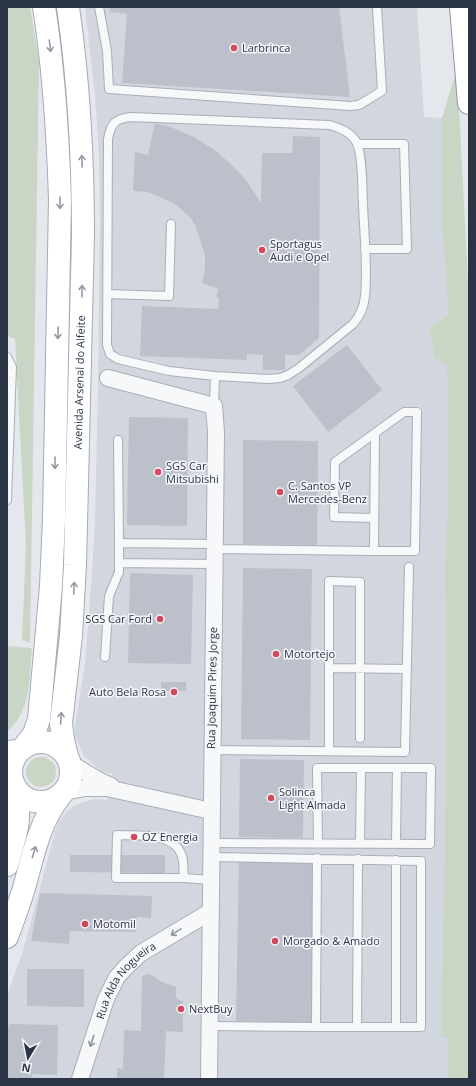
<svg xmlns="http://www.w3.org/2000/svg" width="476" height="1086" viewBox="0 0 476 1086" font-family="'Open Sans',sans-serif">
<rect width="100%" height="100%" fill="#e4e7ec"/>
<path fill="#d2d6de" d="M85 7H417L424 117 442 118V229L446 271 448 315 429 327 434 357 447 365 448 506 445 561 446 763 441 1037H448V1079H7V995L23 951 55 832 59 822 65 813 74 806 84 802 95 799 107 800 113 774 101 771 84 756 75 736V726L85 664 92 573 95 518 98 386 100 217 99 155 95 96Z"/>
<path fill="#c9d6c5" d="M7 7H30L39 61 30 643 22 640 26 545 15 339 7 336Z
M54 7H58L64 48 74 204 64 610 51 733 45 732Z
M457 69 469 303 468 1079H448V1038L441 1037 446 763 445 561 448 506 447 365 434 357 429 327 448 315 446 271 442 229V118Z
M7 646 32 648C29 675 32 712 7 731Z
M26 772a15 15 0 1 1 30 0a15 15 0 1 1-30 0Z"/>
<path fill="#bbc0ca" d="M110 7H339L350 97 122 83 127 14 110 12Z
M155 123 173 128 194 137 216 151 235 168 246 180 261 203 262 153H292L293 136 320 137 319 338 299 355H285V370H263V355L247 354V360L140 356 142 306 218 309 219 298 216 296 219 289 202 283 205 269V255L196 227 191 218 175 204 158 196 147 192 133 191 135 152 148 155Z
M347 345 382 390 328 432 293 386Z
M129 417 188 418 187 526 127 525Z
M243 440 318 441 317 545 243 544Z
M243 568 312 569 310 740 241 739Z
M130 573 193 575 191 664 128 663Z
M161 682H186V691H161Z
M240 759 304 760 303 838 239 837Z
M70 855H165V873L70 872Z
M239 859 313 860 311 1023 236 1021Z
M40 893 152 896 151 918 137 917 136 932 70 931 69 944 31 941Z
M27 969H84V1007L27 1006Z
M148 974 152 975 162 982 176 987V998L183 1002V1032L166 1031 164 1079H117V1068L123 1069 124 1030 141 1031 142 976Z
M9 1024 58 1025 57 1075 32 1074V1079H7V1033Z"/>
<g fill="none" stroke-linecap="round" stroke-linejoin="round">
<defs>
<path id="lane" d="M99 7 107 51 109 89 350 106 359 105 382 91 377 7
M131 117 329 125C340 128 351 132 357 143 363 157 362 188 363 204 364 233 368 268 365 296 364 307 360 316 353 324L299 368 288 375 280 378 268 379 215 376 169 371 118 359 110 354 107 345 108 139C111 123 115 119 131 117Z
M357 144H404L407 249H365
M107 294 169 296 171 224
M7 357 12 367 7 500
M214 406 215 376
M118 440 119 543 215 544
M214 549 374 551 375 433 335 462 334 517 374 518
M374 551H415L417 412H404L375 433
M119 563 214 564
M105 657 109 596 119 572V543
M329 668 407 669
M212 750 405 752 409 567
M329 751V581L360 582V738
M211 843 430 844 431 768H317L318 844
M360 844 361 768
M396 844 397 768
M211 857 421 861V1027H316L317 858
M184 878C183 871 184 862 182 856 174 831 137 836 117 835L116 878H184L211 880
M209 1026 316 1027
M357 1027 358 859
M396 1027V860"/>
<g id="street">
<path d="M108 378 214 406 216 432 209 1079"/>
<path d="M70 763 98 780 111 786"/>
<path d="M64 792 85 788H107L211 811"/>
<path id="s1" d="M80 1079 106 999 117 977 126 967 141 953 210 912"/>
</g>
<path id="secondary" d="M7 752 19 751"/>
<g id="primary">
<circle cx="41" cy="772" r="30"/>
<path d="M24 747 34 734 39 719 51 586 54 519 60 200C58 135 54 71 44 7"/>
<path id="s2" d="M67 756 63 740 61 723 71 636 75 565 83 235C83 158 79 83 68 7"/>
<path d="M7 865C16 834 23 817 14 785"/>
<path d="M7 937C13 921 19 904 24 888 33 856 39 823 60 796"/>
</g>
<path id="highway" d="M461 7 469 103"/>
</defs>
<use href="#lane" stroke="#a9aeb7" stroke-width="10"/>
<use href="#street" stroke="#a9aeb7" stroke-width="18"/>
<use href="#secondary" stroke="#a9aeb7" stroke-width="24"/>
<use href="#primary" stroke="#a3abb8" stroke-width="24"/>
<use href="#highway" stroke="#8b94a3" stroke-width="24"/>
<use href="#lane" stroke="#f7f8fa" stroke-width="8"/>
<use href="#street" stroke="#f7f8fa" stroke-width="16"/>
<use href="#secondary" stroke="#fff" stroke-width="22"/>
<use href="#primary" stroke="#fff" stroke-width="22"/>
<use href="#highway" stroke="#fff" stroke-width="22"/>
</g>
<defs><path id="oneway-shaft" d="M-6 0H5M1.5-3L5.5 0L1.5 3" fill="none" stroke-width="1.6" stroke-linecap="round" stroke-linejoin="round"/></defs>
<g stroke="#959aa2">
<use href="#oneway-shaft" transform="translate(50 46) rotate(83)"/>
<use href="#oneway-shaft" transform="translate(82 161) rotate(-92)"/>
<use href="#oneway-shaft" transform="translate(60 203) rotate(90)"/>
<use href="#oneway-shaft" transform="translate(82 291) rotate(-89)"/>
<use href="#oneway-shaft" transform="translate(58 333) rotate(91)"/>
<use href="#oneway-shaft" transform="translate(55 463) rotate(91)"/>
<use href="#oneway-shaft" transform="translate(74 588) rotate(-87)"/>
<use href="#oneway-shaft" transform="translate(61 718) rotate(-86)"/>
<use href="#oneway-shaft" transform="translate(34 852) rotate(-73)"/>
</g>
<g stroke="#9196a0">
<use href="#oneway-shaft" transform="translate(176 932) rotate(149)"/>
<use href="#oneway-shaft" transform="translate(92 1041) rotate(108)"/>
</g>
<g fill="#d1495b" stroke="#f4f6f9" stroke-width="1.5">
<circle cx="234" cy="48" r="4"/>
<circle cx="262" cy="250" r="4"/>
<circle cx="158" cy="472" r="4"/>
<circle cx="280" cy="492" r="4"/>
<circle cx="160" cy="619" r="4"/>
<circle cx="276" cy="654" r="4"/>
<circle cx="174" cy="692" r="4"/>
<circle cx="271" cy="798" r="4"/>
<circle cx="134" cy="837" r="4"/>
<circle cx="85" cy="924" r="4"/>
<circle cx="275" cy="941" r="4"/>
<circle cx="181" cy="1009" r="4"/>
</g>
<g text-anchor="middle" stroke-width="3" stroke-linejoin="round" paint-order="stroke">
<g font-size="11" fill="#2b3445" stroke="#f4f6f9" text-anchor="start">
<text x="242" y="52">Larbrinca</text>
<text x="270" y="248">Sportagus<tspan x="270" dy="13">Audi e Opel</tspan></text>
<text x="166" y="470">SGS Car<tspan x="166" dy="13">Mitsubishi</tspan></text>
<text x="288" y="490">C. Santos VP<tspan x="288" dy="13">Mercedes-Benz</tspan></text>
<text x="152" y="623" text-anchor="end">SGS Car Ford</text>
<text x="284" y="658">Motortejo</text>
<text x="166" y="696" text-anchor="end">Auto Bela Rosa</text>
<text x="279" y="796">Solinca<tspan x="279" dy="13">Light Almada</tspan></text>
<text x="142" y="841">OZ Energia</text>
<text x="93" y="928">Motomil</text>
<text x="283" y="945">Morgado &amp; Amado</text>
<text x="189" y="1013">NextBuy</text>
</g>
<g font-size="11" fill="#2b3445" stroke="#f4f6f9">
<text dy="4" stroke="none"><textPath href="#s2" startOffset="375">Avenida Arsenal do Alfeite</textPath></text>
<text transform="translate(212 688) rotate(-89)" y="4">Rua Joaquim Pires Jorge</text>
<text dy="4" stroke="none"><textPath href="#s1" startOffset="111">Rua Alda Nogueira</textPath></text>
</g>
</g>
<rect width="476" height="1086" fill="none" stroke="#2b3445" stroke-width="16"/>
<g transform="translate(28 1058) rotate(190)" stroke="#f4f6f9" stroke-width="3" paint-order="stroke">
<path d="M0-3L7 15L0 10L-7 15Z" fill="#2b3445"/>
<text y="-6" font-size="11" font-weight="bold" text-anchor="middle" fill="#2b3445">N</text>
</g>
</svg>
